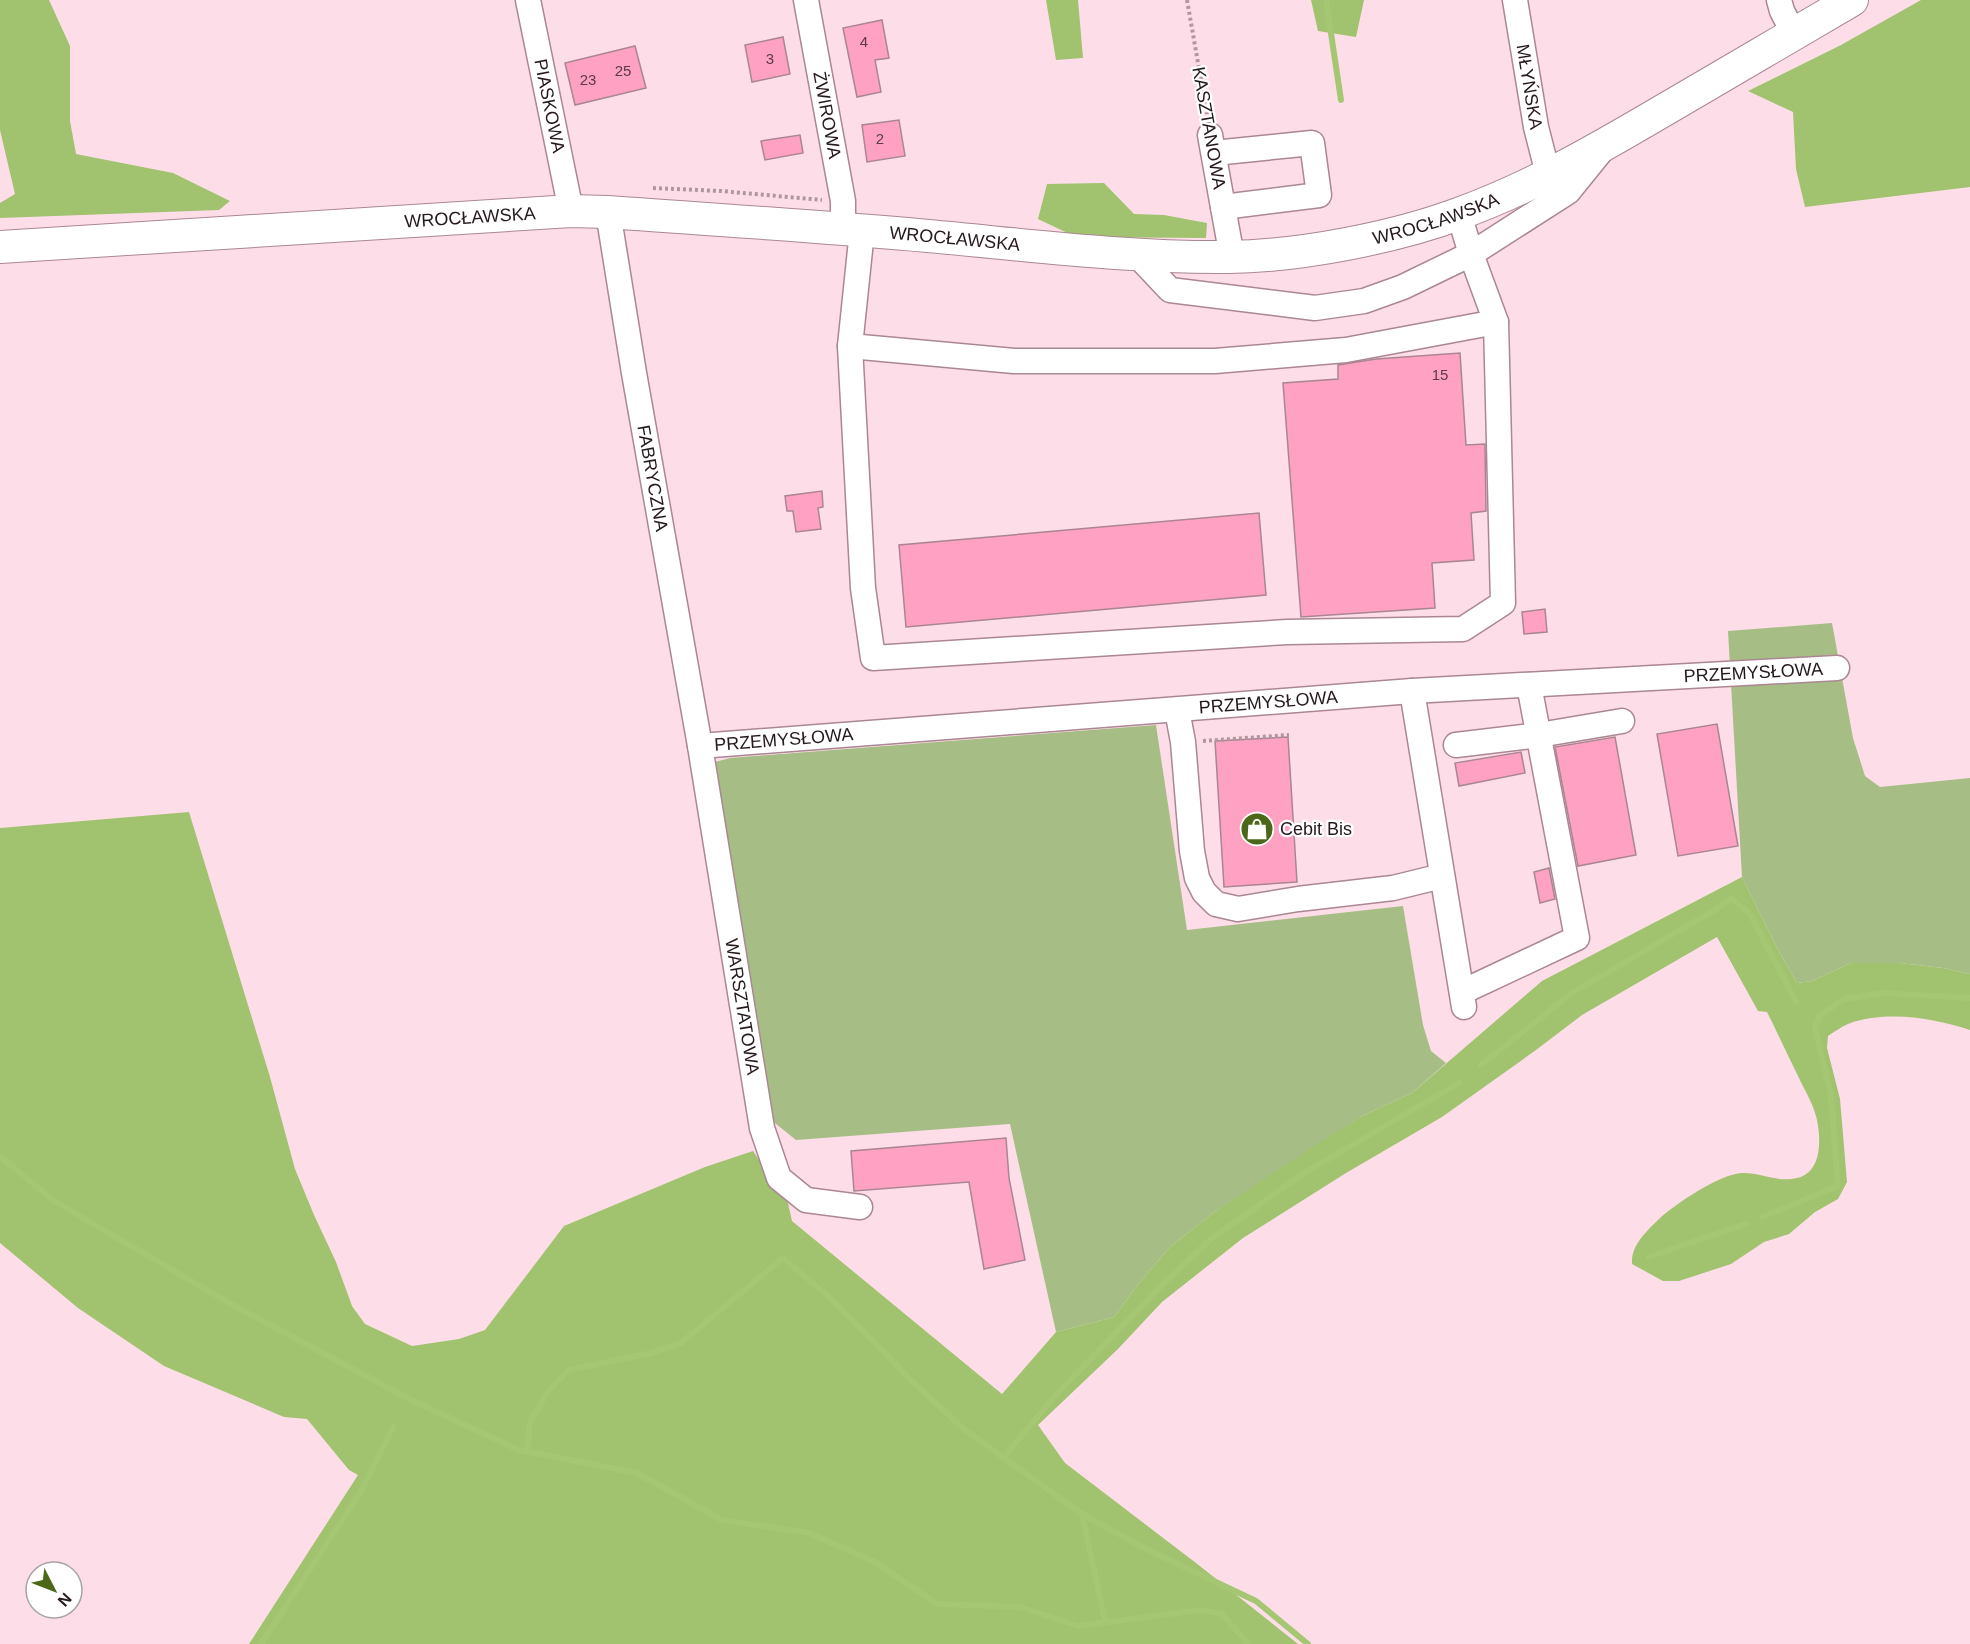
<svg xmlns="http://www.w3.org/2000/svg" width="1970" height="1644" viewBox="0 0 1970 1644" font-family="Helvetica,sans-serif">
<rect width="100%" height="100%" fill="#fddee8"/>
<path fill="#a6be85" d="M1832 623 1853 738 1865 776 1880 787 1970 778V974L1943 968 1900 963H1851L1812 981 1797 983 1777 948 1742 877 1728 631Z
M1156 725 1187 930 1403 906 1423 1025 1431 1051 1446 1063 1412 1093 1364 1115 1213 1213 1171 1246 1139 1283 1114 1317 1056 1332 1010 1124 796 1140 771 1120 720 806 715 762 730 758Z"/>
<path fill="#a1c26f" d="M0 0H49L70 46V121L76 154 173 173 230 201 219 210 0 218V203L15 194 0 130Z
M1046 0H1078L1083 58 1056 60Z
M1311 0H1364L1356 37 1318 31Z
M1921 0H1970V187L1805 207 1796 169 1793 112 1748 91 1841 45Z
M1104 183 1134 214 1164 215 1207 223 1206 238 1076 237 1038 219 1047 184Z
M189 812 270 1077 295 1169 314 1215 336 1262 352 1306 365 1324 412 1346 459 1339 485 1330 564 1226 705 1167 753 1151 788 1203 792 1221 1002 1394 1056 1332 1114 1317 1139 1283 1171 1246 1213 1213 1311 1148 1364 1115 1412 1093 1542 981 1742 877 1777 948 1797 983 1812 981 1851 963H1900L1943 968 1970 974V1030C1934 1018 1885 1010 1848 1024 1841 1027 1834 1032 1828 1036L1827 1048 1840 1099 1847 1182 1838 1199 1815 1212 1789 1234 1764 1242 1731 1264 1679 1281H1663L1632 1264C1631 1245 1646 1232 1659 1219 1675 1204 1720 1174 1742 1173 1760 1172 1778 1183 1797 1178 1822 1172 1821 1140 1817 1120 1814 1105 1805 1091 1799 1078 1788 1056 1778 1034 1767 1012L1758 1011 1717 937 1582 1015 1536 1050 1442 1117 1346 1173 1243 1238 1162 1302 1118 1349 1038 1425 1065 1463 1196 1563 1298 1644H249L358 1475 349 1470 307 1419 284 1417 164 1366 78 1308 0 1243V828Z"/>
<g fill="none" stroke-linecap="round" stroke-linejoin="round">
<path stroke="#a5c773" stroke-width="6" d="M1326 0 1341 100
M1481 1065 1572 993 1713 911 1731 898 1750 914 1796 1002
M0 1156 54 1201 231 1304 411 1400 519 1450 637 1473 722 1520 809 1533 873 1561 937 1604 1020 1607 1078 1626 1200 1610 1222 1614 1248 1644
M1762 1217 1838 1186 1831 1095 1815 1028 1819 1016 1844 999 1883 993 1970 998
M1649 1257 1746 1224
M527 1452 530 1422 549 1390 569 1370 651 1353 681 1343 783 1258 826 1294 914 1383 965 1430 1082 1514 1105 1621
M1004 1457 1055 1396 1162 1285 1210 1240 1304 1173 1459 1083
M1082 1514 1148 1550 1256 1601 1308 1644
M261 1644 360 1493 393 1427"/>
</g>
<path fill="#fea1c2" stroke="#a98691" stroke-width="1.5" d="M882 20 889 58 875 60 881 92 857 97 843 28Z
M783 37 790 74 752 82 745 45Z
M635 46 646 88 575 105 565 63Z
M899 120 905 156 867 162 862 125Z
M800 135 803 153 765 160 761 141Z
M1460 353 1466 445 1485 444 1486 511 1471 513 1474 560 1432 563 1435 608 1301 617 1283 383 1338 379V365L1376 359Z
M822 491 823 507 818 508 821 529 796 532 793 511H787L785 496Z
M1259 513 1266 595 906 627 899 545Z
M1545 609 1547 632 1524 634 1522 612Z
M1717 724 1738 846 1678 856 1657 734Z
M1288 737 1297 882 1224 887 1215 741Z
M1615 737 1636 855 1578 866 1555 747Z
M1521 752 1525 773 1459 786 1455 763Z
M1549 868 1555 899 1540 903 1534 872Z
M1006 1138 1009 1178 1025 1260 984 1269 969 1182 854 1191 851 1151Z"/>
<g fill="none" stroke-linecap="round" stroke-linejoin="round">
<defs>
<g id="minor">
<path id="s1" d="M528 0 571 211"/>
<path id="s2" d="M806 0 843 201V229"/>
<path id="s3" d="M1515 0 1536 127 1548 174"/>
<path d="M1779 0 1782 11 1794 34"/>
<path d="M1210 135 1232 257"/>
<path d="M1214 153 1312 143 1319 195 1223 207"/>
<path id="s4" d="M608 212 634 373 700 746 762 1128 779 1178 806 1200 860 1207"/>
<path d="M1459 214 1471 254 1568 192 1602 150"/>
<path d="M862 231 850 346 863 588 873 658 1287 632 1463 629 1503 603 1496 322"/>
<path d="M850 346 1014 361H1215L1346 350 1496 322 1471 254 1403 287 1364 301 1315 308 1170 290 1137 255"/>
<path d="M1412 691 1464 1007"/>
<path d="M1177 710 1183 742 1192 851 1197 878 1204 892 1216 904 1238 909 1298 899 1393 888 1442 876"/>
<path d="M1456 745 1539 735 1622 721"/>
<path id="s5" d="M700 746 1412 691 1837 668"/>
<path d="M1462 992 1577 938 1529 685"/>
</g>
<g id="major">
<path id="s6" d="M0 247 571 211 608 212C714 220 822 226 928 236 1028 245 1129 258 1229 257 1300 256 1394 238 1461 213 1535 186 1603 146 1671 106 1731 71 1792 35 1852 0"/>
</g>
</defs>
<use href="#minor" stroke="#aa8792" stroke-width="27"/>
<use href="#major" stroke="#aa8792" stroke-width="34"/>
<path stroke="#b0979f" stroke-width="4" stroke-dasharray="3 3" stroke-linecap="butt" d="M1187 0 1207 114
M653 188 721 191 822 200
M1203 741 1289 735"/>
<use href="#minor" stroke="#fff" stroke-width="24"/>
<use href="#major" stroke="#fff" stroke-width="32"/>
</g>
<defs>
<symbol id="shop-disc" viewBox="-11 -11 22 22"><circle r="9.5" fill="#4c6718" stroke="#fff"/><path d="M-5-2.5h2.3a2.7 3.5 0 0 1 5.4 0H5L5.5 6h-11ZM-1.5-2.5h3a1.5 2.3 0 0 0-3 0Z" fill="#fff"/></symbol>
</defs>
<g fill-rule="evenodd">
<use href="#shop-disc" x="1238" y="810" width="38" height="38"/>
</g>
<g text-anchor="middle" stroke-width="4.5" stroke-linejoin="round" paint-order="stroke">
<g font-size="15" fill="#5c3b46">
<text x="864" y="47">4</text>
<text x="770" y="64">3</text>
<text x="623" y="76">25</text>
<text x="588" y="85">23</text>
<text x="880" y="144">2</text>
<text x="1440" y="380">15</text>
</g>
<g font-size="18" fill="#26191d" stroke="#fff">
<text dy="6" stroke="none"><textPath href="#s3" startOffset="88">MŁYŃSKA</textPath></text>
<text dy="6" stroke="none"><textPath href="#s1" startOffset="108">PIASKOWA</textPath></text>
<text dy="6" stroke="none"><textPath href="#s2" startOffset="117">ŻWIROWA</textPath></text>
<text transform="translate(1209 128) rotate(80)" y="6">KASZTANOWA</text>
<text dy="6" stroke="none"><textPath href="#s6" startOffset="471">WROCŁAWSKA</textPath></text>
<text dy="6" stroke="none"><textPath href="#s6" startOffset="1443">WROCŁAWSKA</textPath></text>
<text dy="6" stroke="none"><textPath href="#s6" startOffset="957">WROCŁAWSKA</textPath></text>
<text dy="6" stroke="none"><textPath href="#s4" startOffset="270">FABRYCZNA</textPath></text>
<text dy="6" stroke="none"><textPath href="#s5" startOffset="1056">PRZEMYSŁOWA</textPath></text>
<text dy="6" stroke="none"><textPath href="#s5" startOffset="570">PRZEMYSŁOWA</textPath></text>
<text dy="6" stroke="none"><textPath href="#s5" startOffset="84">PRZEMYSŁOWA</textPath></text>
<text dy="6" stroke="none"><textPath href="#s4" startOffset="806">WARSZTATOWA</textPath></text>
</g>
<g font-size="18" fill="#26191d" stroke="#fff" text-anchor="start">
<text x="1280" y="835">Cebit Bis</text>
</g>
</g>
<g transform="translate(54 1590) rotate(132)"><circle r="28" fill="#ffffff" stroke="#a8a3a5" stroke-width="1.5"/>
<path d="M0-4.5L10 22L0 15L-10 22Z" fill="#4c6718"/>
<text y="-9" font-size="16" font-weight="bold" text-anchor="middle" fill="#26191d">N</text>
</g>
</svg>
